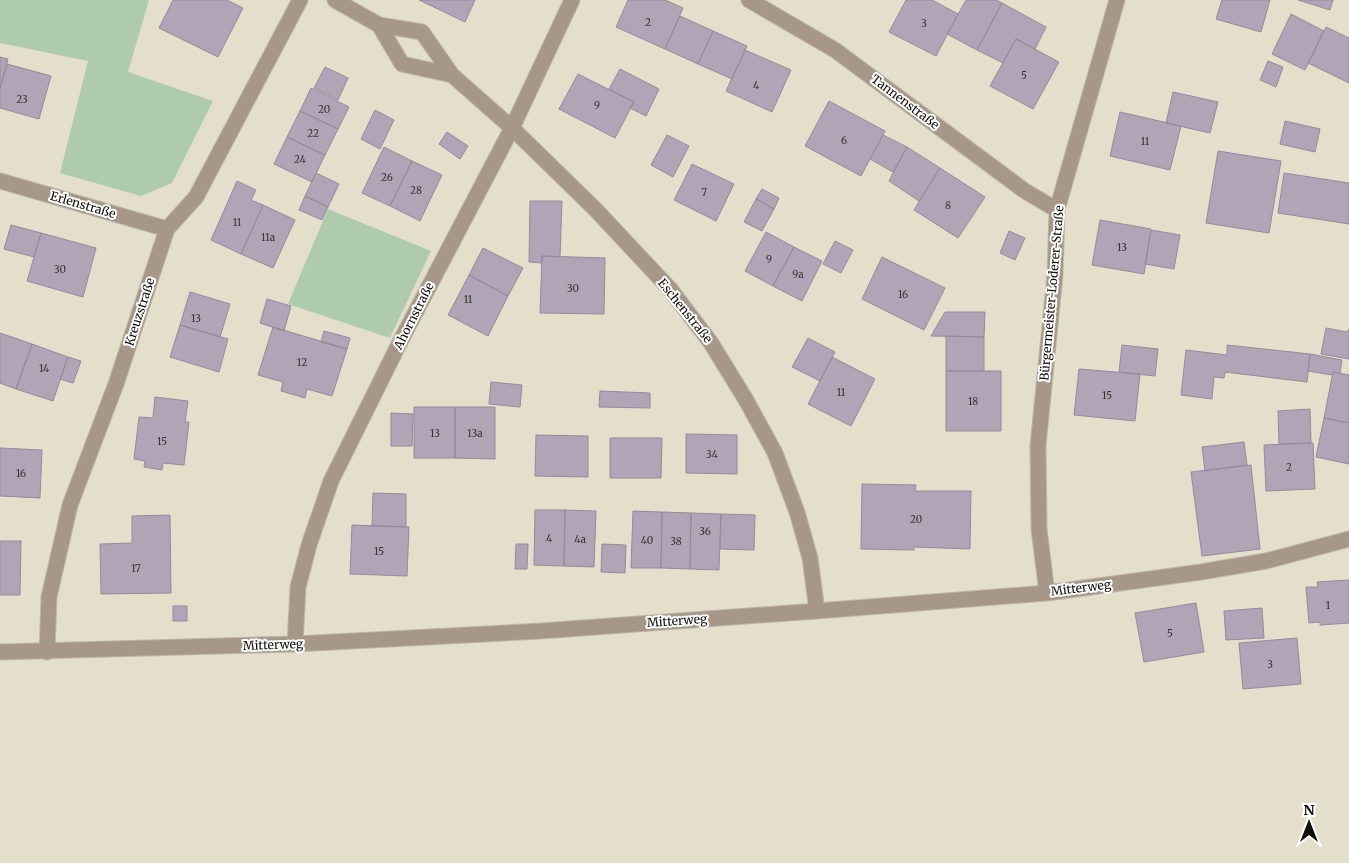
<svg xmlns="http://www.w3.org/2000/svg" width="1349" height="863" viewBox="0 0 1349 863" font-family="Merriweather,serif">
<rect width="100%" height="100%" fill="#e3dfcb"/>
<path fill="#aeccac" d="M0 0H149L128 72 213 101 172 183 141 196 60 173 88 61 0 43Z
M328 209 431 251 390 338 288 304Z"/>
<path fill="#b0a5b6" stroke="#958a9b" d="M173 0H227L243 8 218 57 159 28Z
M419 0H475L465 22Z
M628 0H665L683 8 665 49 616 27Z
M906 0H932L958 14 936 56 889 32Z
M966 0H996L1002 3 977 50 947 34Z
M1222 0H1270L1261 32 1216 19Z
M1298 0H1333L1330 10Z
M1002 3 1046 27 1035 49 1016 39 1003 63 977 50Z
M1291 14 1324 31 1305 70 1272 54Z
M680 16 713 31 698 64 665 49Z
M1326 27 1349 38V83L1308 63Z
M713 31 747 46 732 79 698 64Z
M1016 39 1059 62 1033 109 990 86Z
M745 50 791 70 772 112 726 91Z
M0 57 8 59 0 88Z
M1268 61 1283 67 1276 87 1260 80Z
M7 64 51 76 39 119 0 108V89Z
M325 67 348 78 338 100 314 88Z
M620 69 659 89 646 116 630 108 634 102 609 89Z
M578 74 634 102 615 138 559 109Z
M311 88 349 107 338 129 300 111Z
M1173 92 1218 102 1210 133 1166 123Z
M829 101 885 131 861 176 805 146Z
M375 110 394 120 380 149 361 139Z
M300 111 338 129 325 155 287 137Z
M1120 112 1181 126 1170 170 1110 156Z
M1285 121 1320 129 1315 152 1280 144Z
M447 132 468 146 460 159 439 144Z
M667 135 689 146 673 177 651 165Z
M883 135 907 147 893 172 870 159Z
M287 137 325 155 312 182 274 164Z
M384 147 412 161 390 206 362 193Z
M907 147 940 168 919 201 889 181Z
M1218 151 1281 161 1269 233 1206 223Z
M412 161 442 175 420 221 390 206Z
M692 164 734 184 716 221 674 200Z
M940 168 985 197 958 238 914 210Z
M316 173 339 184 328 207 305 196Z
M1284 173 1349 183V224L1278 213Z
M237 181 256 190 251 200 263 205 241 254 211 240Z
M762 189 779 198 774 209 756 199Z
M305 196 328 207 322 220 299 210Z
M756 199 774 209 762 231 744 222Z
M530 201H562L560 257 542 256V263L529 262Z
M263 205 295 220 273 268 241 254Z
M1100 220 1151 229 1144 274 1092 265Z
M11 225 41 233 34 257 4 249Z
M1151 230 1180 235 1174 269 1145 264Z
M1009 231 1025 238 1015 260 1000 253Z
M766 232 794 247 773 286 745 271Z
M41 233 96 248 83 297 27 281Z
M835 241 853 250 841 273 823 264Z
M794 247 822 261 802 301 773 286Z
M483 248 523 268 508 296 469 275Z
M542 256 605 258 604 314 540 313Z
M882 257 945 288 924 330 862 299Z
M469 275 508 296 488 336 448 315Z
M190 292 230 304 220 337 180 325Z
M267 299 291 306 284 331 260 323Z
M945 312H985L984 337 931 336Z
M180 325 228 339 219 372 170 357Z
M273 327 347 349 332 396 307 389 305 398 281 391 283 382 258 375Z
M1326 328 1347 332 1349 329V359L1321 354Z
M324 331 350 338 347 349 321 342Z
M0 333 32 344 16 389 0 383Z
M946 336 984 337V371H946Z
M808 338 835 352 820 381 792 367Z
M32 344 68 357 53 401 16 389Z
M1122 345 1158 349 1155 376 1119 372Z
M1227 345 1310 354 1307 382 1225 372 1224 378 1214 377 1212 399 1181 395 1186 350 1227 355Z
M1310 354 1342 360 1340 373 1333 372 1332 375 1308 371Z
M68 357 81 361 73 383 60 379Z
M832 357 875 379 851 426 808 404Z
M1079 369 1140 374 1135 421 1074 415Z
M946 371H1001V431H946Z
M1333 372 1349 375V423L1324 418Z
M491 382 522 385 520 407 489 404Z
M600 391 650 393V408L599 407Z
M155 397 188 401 185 422H189L184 465 163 463 162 470 144 467 145 461 134 459 139 417 153 418Z
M414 407H455V458H414Z
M455 407H495V459L455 458Z
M1310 409 1311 443 1279 444 1278 411Z
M391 413 413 414 412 446H391Z
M1324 418 1349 423V464L1316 457Z
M686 434 737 435V474L686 473Z
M536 435 588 436V477L535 476Z
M610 438H662L661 478H610Z
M1244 442 1247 465 1205 471 1202 447Z
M1313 443 1315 489 1266 491 1264 445Z
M0 448 42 450 40 498 0 496Z
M1251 465 1260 549 1202 556 1191 472Z
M862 484 916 485 915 491H971L970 549 914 547V550L861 549Z
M373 493 406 494V527L372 526Z
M535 510H565L564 566 534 565Z
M565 510 596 511 594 567 564 566Z
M633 511 662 512 661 568H631Z
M662 512 691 513 690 569 661 568Z
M691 513 721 514 719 570 690 569Z
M721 514 755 515 754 550 720 549Z
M170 515 171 593 101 594 100 544 132 543V516Z
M352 525 409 527 407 576 350 574Z
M0 541H21L20 595H0Z
M516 544H528L527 569H515Z
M602 544 626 545 625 573 601 572Z
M1349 580V623L1320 625V622L1309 623 1306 587H1318L1317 582Z
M1196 603 1204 652 1144 662 1135 613Z
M173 606H187V621H173Z
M1262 608 1264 638 1226 640 1224 611Z
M1297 638 1301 684 1243 689 1239 643Z"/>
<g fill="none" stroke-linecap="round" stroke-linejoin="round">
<defs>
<path id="minor" d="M335 0 379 25 422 32 452 75 512 128 595 209 670 289 711 343 746 400 775 453 797 512 810 558 817 611
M749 0 835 50 1025 191 1057 210
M379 25 402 64 452 75
M0 181 167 229
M1047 593 1039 529 1038 446 1055 275 1057 210 1117 0
M295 644 298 587 309 545 331 481 401 340 512 128 572 0
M0 652 295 644 541 631 817 611 1047 593 1201 572 1266 561 1349 539
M47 652 49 597 70 505 116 384 167 229 196 197 300 0"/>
</defs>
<use href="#minor" stroke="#bdb9a8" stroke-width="17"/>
<use href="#minor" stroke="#a79789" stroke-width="15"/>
</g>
<g text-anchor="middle" stroke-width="4" stroke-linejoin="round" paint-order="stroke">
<g font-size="10" fill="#373433">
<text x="648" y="26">2</text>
<text x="924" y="27">3</text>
<text x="1024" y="79">5</text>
<text x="756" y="89">4</text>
<text x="22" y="103">23</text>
<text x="597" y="109">9</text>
<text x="324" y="113">20</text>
<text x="313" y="137">22</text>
<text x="844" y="144">6</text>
<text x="1145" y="145">11</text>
<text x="300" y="163">24</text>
<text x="387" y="181">26</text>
<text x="416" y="194">28</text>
<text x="704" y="196">7</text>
<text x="948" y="209">8</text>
<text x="237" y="226">11</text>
<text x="268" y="241">11a</text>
<text x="1122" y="251">13</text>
<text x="769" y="263">9</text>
<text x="60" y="273">30</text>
<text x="798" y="278">9a</text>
<text x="573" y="292">30</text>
<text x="903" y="298">16</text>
<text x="468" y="303">11</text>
<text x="196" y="322">13</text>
<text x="302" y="366">12</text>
<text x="44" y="372">14</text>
<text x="841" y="396">11</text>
<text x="1107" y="399">15</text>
<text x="973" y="405">18</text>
<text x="435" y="437">13</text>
<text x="475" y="437">13a</text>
<text x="162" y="445">15</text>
<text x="712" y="458">34</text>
<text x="1289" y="471">2</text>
<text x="21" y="477">16</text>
<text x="916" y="523">20</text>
<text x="705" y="535">36</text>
<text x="549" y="542">4</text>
<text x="580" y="543">4a</text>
<text x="647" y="544">40</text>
<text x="676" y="545">38</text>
<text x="379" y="555">15</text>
<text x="136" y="572">17</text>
<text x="1328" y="609">1</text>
<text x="1170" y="637">5</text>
<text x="1270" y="668">3</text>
</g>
<g font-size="12" fill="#0f0e07" stroke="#fff">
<text transform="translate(905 102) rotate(37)" y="4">Tannenstraße</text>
<text transform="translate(83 205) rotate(16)" y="4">Erlenstraße</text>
<text transform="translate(1052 293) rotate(-85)" y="4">Bürgermeister-Loderer-Straße</text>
<text transform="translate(685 311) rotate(51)" y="4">Eschenstraße</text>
<text transform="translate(140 312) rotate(-72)" y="4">Kreuzstraße</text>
<text transform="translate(414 316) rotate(-63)" y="4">Ahornstraße</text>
<text transform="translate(1081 588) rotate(-7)" y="4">Mitterweg</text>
<text transform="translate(677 621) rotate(-4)" y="4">Mitterweg</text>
<text transform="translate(273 645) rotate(-2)" y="4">Mitterweg</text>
</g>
</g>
<g transform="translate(1309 823)" stroke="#ffffff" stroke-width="4" paint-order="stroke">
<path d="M0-4L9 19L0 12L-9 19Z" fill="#0f0e07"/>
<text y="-8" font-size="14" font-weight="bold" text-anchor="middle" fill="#0f0e07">N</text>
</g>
</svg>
